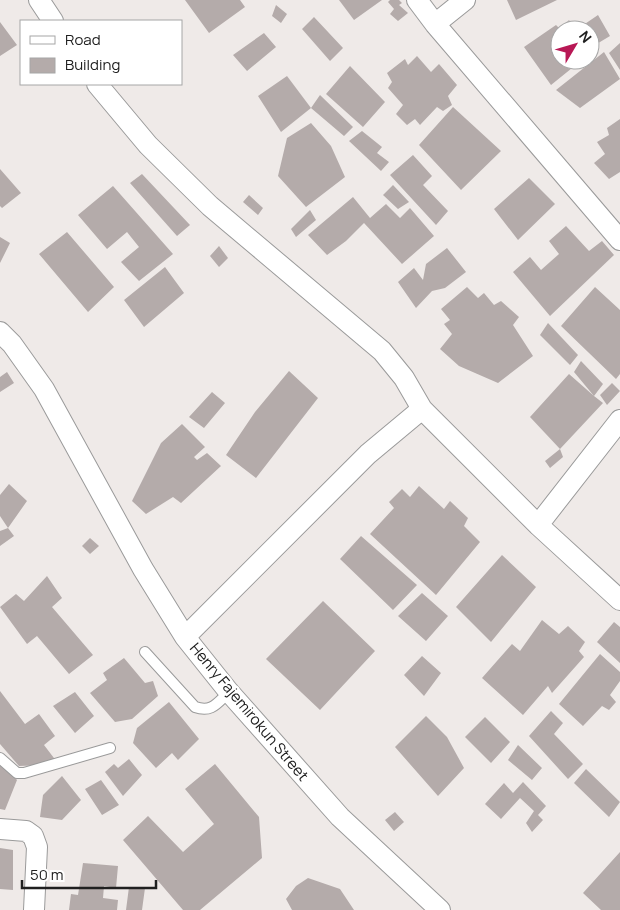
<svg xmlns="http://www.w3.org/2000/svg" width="620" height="910" viewBox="0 0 620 910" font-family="Manrope,sans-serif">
<rect width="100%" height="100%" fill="#efeae8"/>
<path fill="#b4abaa" d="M185 0H240L245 7 209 33Z
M339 0H382L354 20Z
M390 0H399L402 3 399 5 408 13 398 21 390 14 394 9 388 2Z
M507 0H557L516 20Z
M276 5 287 14 281 23 272 16Z
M598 15 610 36 590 48 593 52 590 54V30H560V60H582L551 85 524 47 556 25 560 29 569 20 576 30Z
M314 17 343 48 330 61 302 29Z
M0 22 17 45 0 56Z
M264 33 276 47 247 71 233 55Z
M620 43V70L609 53Z
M604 52 620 79 580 108 556 90Z
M417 56 431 72 439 64 457 85 448 96 452 105 443 111 437 107 420 125 415 119 407 125 396 114 403 105 388 88 392 82 387 73 405 59 408 65Z
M350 66 385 102 363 127 326 94Z
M287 76 311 108 281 132 258 96Z
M320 95 353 127 344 136 311 108Z
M453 107 501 151 461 190 419 145Z
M620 119V172L609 179 594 163 605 154 597 142 609 135 607 128Z
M311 123 331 146 345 177 306 207 278 176 287 138Z
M362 131 382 147 377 153 389 162 381 171 349 141Z
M413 155 432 176 423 185 448 211 436 225 390 175Z
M0 169 21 193 2 208 0 206Z
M142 174 190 225 177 236 130 183Z
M529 178 555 204 518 240 494 209Z
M393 185 409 202 398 209 383 195Z
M113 186 173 254 139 281 121 262 139 247 127 232 107 249 78 215Z
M249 195 263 208 258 215 243 202Z
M353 197 370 218 386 204 400 218 410 208 434 236 402 264 364 223 346 241 327 255 308 235Z
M310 210 316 220 296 237 291 229Z
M566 226 589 251 602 241 614 255 550 316 513 272 530 257 541 270 559 254 549 241Z
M67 232 114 287 88 312 39 254Z
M0 237 10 243 0 263Z
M219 246 228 258 219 267 210 256Z
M447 248 466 272 445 288 432 291 416 308 398 282 414 268 423 280 426 264Z
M165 267 184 293 144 327 124 300Z
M467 287 478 298 484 293 494 305 501 301 519 317 513 325 533 356 498 383 459 366 440 349 452 334 444 324 450 320 441 309Z
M595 287 620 310V374L616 379 561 326Z
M548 323 578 355 570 365 540 335Z
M581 361 603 384 594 396 603 403 560 449 530 417 569 374 594 396 574 372Z
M289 371 318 398 256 478 226 455 255 412Z
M7 372 14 383 0 392V377Z
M612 383 620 391 607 405 600 395Z
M212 392 225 403 204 428 189 417Z
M182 424 205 447 194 457 197 460 207 453 221 466 181 503 173 497 146 514 132 501 161 443Z
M560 449 563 457 550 468 545 461Z
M9 484 27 501 8 528 0 516V495Z
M419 486 444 509 450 501 468 518 464 526 480 542 436 595 370 534 394 508 389 502 402 489 410 497Z
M8 528 14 536 0 546V531Z
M361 536 417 585 393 610 340 559Z
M90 538 99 546 90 554 82 546Z
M502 555 536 587 491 642 456 607Z
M47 576 62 598 52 607 93 655 69 674 37 636 27 644 0 607 16 594 24 601Z
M422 593 448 616 426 641 398 616Z
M323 601 375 651 320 710 266 659Z
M542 620 559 634 568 626 585 642 579 651 584 657 552 693 548 686 523 715 482 678 512 644 520 651Z
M614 622 620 627V663L597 642Z
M600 654 620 672V681L610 695 616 702 609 710 602 706 583 726 559 704Z
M422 656 441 673 424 696 404 675Z
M124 658 145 683 153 681 158 696 132 719 115 722 90 693 107 680 103 673Z
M0 691 25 724 39 714 55 736 44 745 57 762 45 765 19 766 0 744Z
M75 692 94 716 75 733 53 706Z
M169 702 199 739 178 760 172 753 156 768 133 743 137 728Z
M551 711 563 723 554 734 583 764 568 779 529 736Z
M426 716 447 737 464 768 438 796 395 747Z
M485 717 510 742 491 763 465 737Z
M518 745 542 768 532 780 508 760Z
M129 759 142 775 123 796 105 772 114 764 118 768Z
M0 761 17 780 5 810 0 809Z
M215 764 259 817 262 858 200 910H183L123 840 148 816 183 852 214 824 185 789Z
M586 769 620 802 609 817 574 783Z
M62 776 81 800 62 820 40 817 43 795Z
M101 780 119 805 102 815 85 789Z
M523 782 546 806 538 815 543 820 532 832 526 823 534 811 520 798 501 819 485 804 504 783 513 793Z
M395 812 404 822 394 831 385 820Z
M0 848 13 850V890L0 889Z
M620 852V910H601L583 893Z
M83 863 118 866 116 888 104 886 103 898 118 900 117 910H69L71 894 78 895Z
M308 878 340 889 354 910H292L286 899 296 886Z
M129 887 145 888 142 910H126Z"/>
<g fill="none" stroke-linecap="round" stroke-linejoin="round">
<defs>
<path id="lane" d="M145 652 195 707C212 713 217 703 229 692
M0 758 17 773H24L110 748"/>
<path id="street" d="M39 0 53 21
M417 0 435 24 620 240
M435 24 465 0
M97 84 148 145 210 206 382 351 404 378 422 409
M0 332 12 344 44 389 143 569 185 637 229 692 340 817 440 910
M538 525 620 420
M185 637 368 454 422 409 538 525 620 600
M0 829 26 831 33 836 37 847 34 910"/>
</defs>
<use href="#lane" stroke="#9a9a9a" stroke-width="12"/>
<use href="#street" stroke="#9a9a9a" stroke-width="22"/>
<use href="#lane" stroke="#fff" stroke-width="10"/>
<use href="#street" stroke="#fff" stroke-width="20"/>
</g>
<g text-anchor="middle" stroke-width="4.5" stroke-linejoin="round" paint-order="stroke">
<g font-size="15" fill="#202020" stroke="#fff">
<text transform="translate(249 712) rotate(50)" y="5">Henry Fajemirokun Street</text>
</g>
</g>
<rect x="20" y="20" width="162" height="65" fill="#ffffff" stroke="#a6a6a6"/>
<rect x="30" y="36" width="25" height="8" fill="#ffffff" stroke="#a6a6a6"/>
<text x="65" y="45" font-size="15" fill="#202020">Road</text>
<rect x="30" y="58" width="25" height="15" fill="#b4abaa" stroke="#a6a6a6"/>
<text x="65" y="70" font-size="15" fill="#202020">Building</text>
<g transform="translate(575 45) rotate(52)"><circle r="24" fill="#ffffff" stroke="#a6a6a6"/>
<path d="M0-4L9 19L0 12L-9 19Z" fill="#b81855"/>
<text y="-8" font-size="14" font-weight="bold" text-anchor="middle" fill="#202020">N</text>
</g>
<path d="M22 880v8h134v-8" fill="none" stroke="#202020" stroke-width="2.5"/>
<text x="30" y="880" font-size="15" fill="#202020" stroke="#ffffff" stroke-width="4" paint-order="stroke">50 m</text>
</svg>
